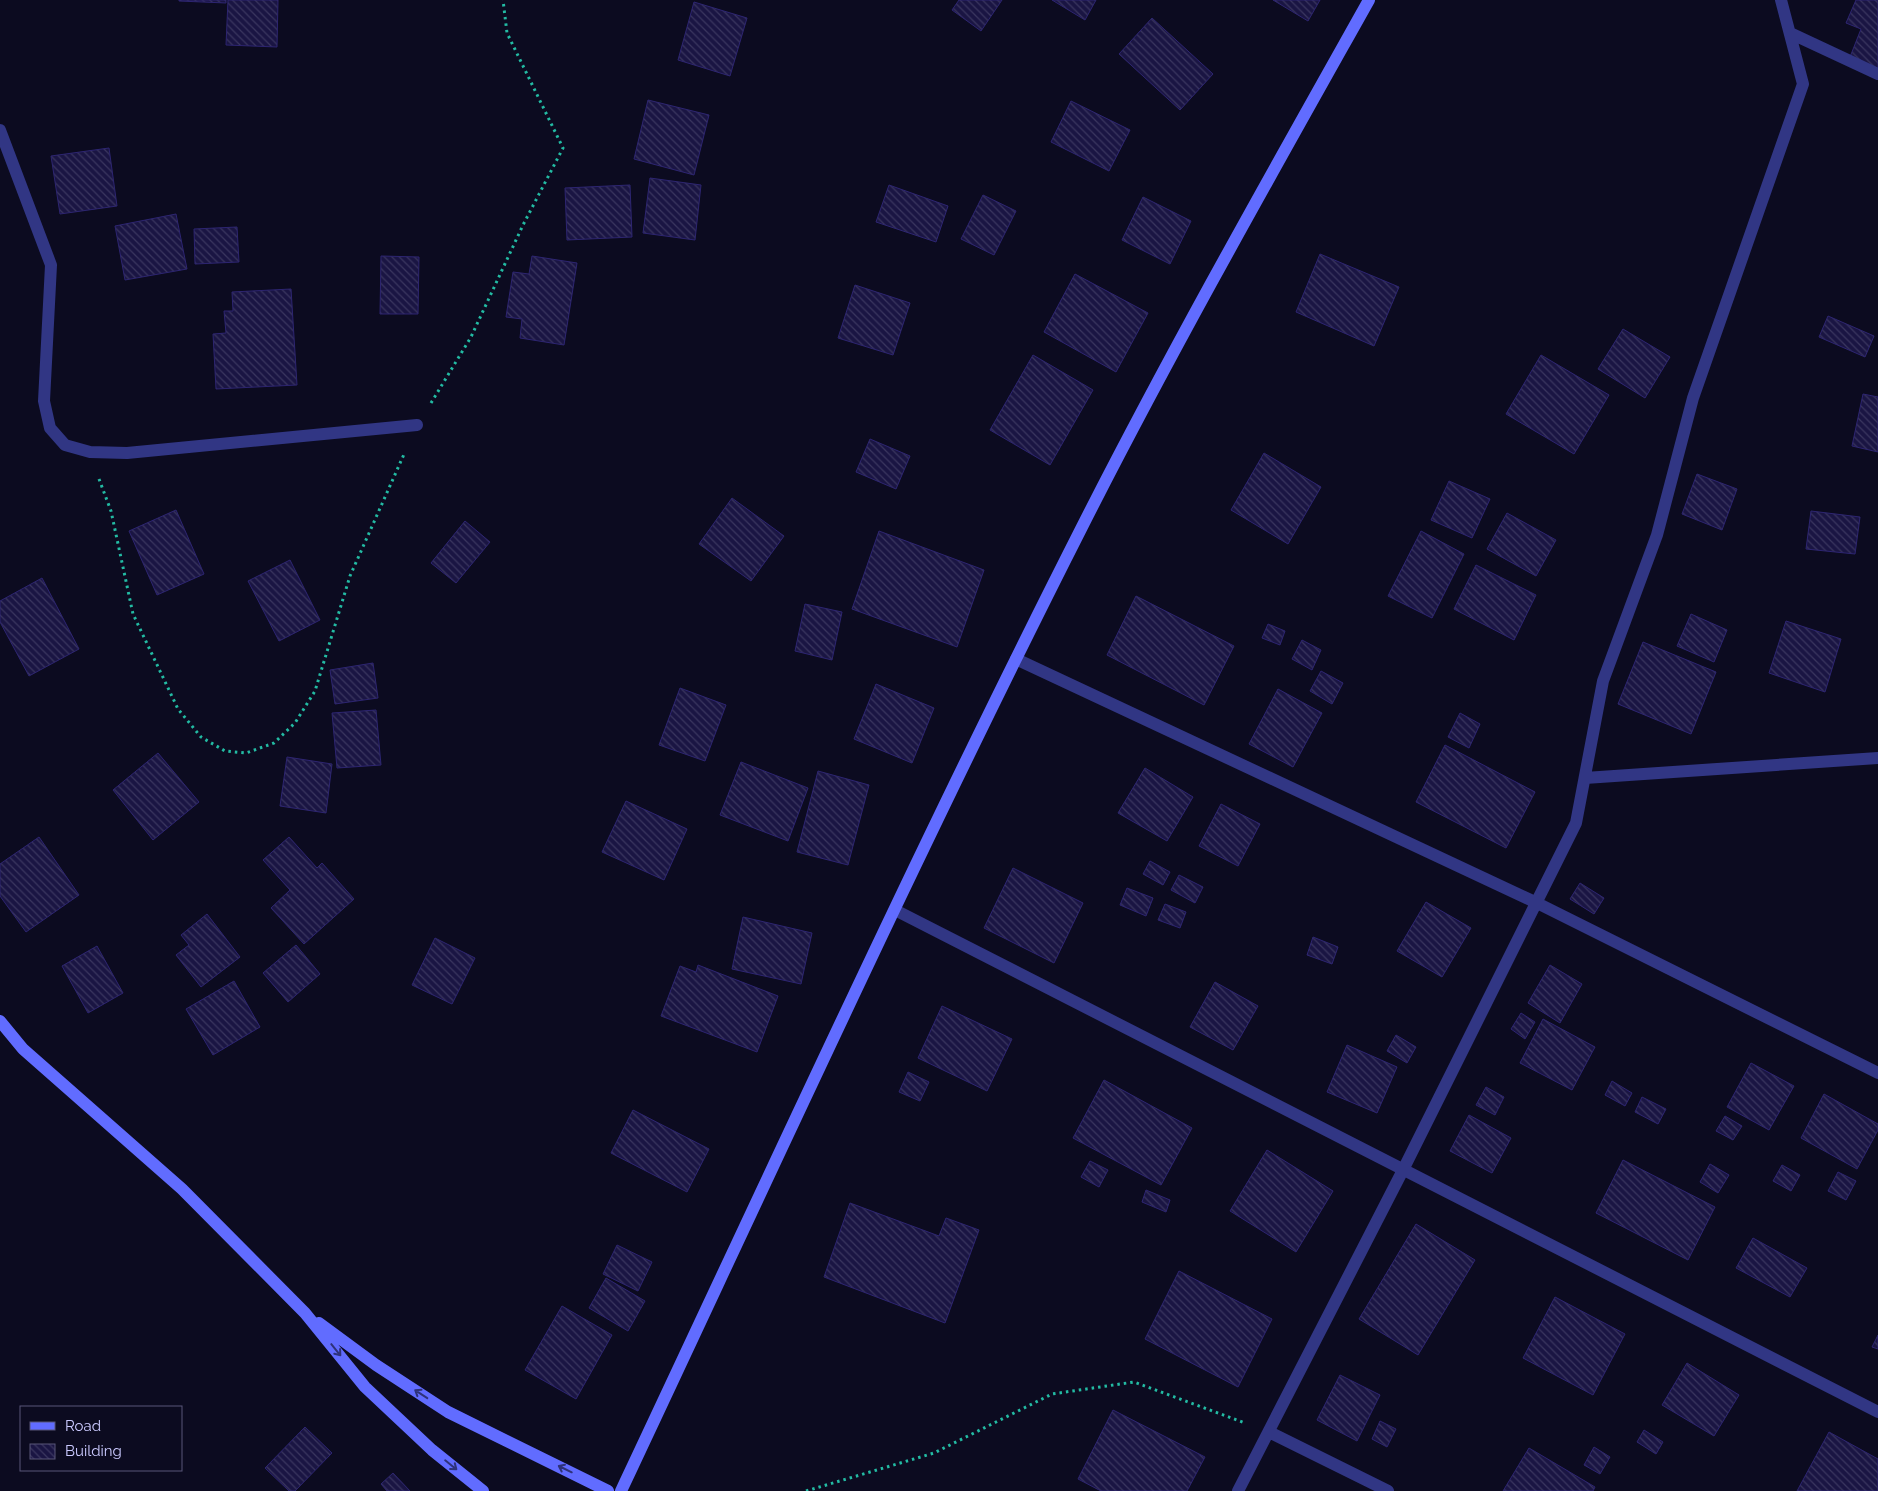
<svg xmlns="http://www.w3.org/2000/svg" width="1878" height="1491" viewBox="0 0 1878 1491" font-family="Raleway,sans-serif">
<defs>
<pattern id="building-back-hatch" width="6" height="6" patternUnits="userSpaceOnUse" patternTransform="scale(1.25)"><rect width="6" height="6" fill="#1a1543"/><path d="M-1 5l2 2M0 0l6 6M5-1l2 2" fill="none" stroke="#3a365f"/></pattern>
</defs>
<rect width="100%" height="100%" fill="#0c0b20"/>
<path fill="url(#building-back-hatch)" stroke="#2d2571" d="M179 0H226V3L179 1Z
M228 0H278L277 47 226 45Z
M959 0H1002L981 31 952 10Z
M1052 0H1096L1085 20Z
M1273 0H1320L1308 21Z
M1856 0H1878V70L1850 57 1861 29 1846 23Z
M694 2 747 18 730 76 678 60Z
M1152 18 1213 74 1180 110 1119 54Z
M648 100 709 115 694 175 634 159Z
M1071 101 1130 130 1109 171 1051 142Z
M109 148 117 206 60 214 51 156Z
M650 178 701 185 695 240 643 233Z
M630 185 632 237 567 240 565 188Z
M889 185 948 206 936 242 876 222Z
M983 195 1016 211 994 255 961 239Z
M1143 197 1191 221 1170 264 1122 240Z
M176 214 187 269 125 280 115 226Z
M237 227 239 262 195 264 194 229Z
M1320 254 1399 287 1374 346 1296 312Z
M381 256 419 257 418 314H380Z
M532 256 577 263 564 345 520 338 522 319 506 317 513 272 529 274Z
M1075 274 1148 313 1116 372 1044 332Z
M855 285 910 303 893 355 838 338Z
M291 289 297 385 216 389 213 334 226 333 224 311H233L232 292Z
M1828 316 1874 336 1865 357 1819 337Z
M1623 329 1670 357 1645 398 1598 369Z
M1033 355 1093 390 1050 465 990 430Z
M1541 355 1609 395 1574 454 1506 414Z
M1863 394 1878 397V452L1852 446Z
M870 439 910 456 896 489 856 472Z
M1264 453 1321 487 1288 544 1231 510Z
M1697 474 1737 489 1722 530 1682 514Z
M1449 481 1490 499 1472 538 1431 520Z
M732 498 784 536 751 581 699 544Z
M176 510 204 574 157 595 129 531Z
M1811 511 1860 517 1855 554 1806 549Z
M1507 513 1556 540 1536 576 1487 549Z
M465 521 490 542 456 583 431 563Z
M879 531 984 570 957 647 852 609Z
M1421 531 1464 554 1432 618 1388 596Z
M290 560 320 620 279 641 248 581Z
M1476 565 1536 595 1514 640 1454 609Z
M42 578 79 649 29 676 0 622V601Z
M1136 596 1234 646 1204 705 1107 655Z
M805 604 842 612 832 660 795 651Z
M1691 614 1727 630 1714 662 1677 646Z
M1786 621 1841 639 1825 692 1769 673Z
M1268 624 1285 631 1280 645 1262 638Z
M1302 640 1321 650 1312 670 1292 659Z
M1643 642 1716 672 1691 734 1618 704Z
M373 663 378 698 335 704 330 670Z
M1321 671 1343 683 1332 704 1310 691Z
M876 684 934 708 912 763 854 739Z
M680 688 726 705 705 761 659 745Z
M1278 689 1322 713 1293 767 1249 744Z
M376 710 381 765 337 768 332 713Z
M1460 713 1480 724 1469 748 1448 737Z
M1445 745 1535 792 1506 848 1416 802Z
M158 753 199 802 153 840 113 790Z
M287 757 332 764 326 813 280 806Z
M741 762 808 788 788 841 720 815Z
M1145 768 1193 797 1167 841 1118 813Z
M818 771 869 785 848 865 797 852Z
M626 801 687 829 664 880 602 852Z
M1221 804 1260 824 1238 866 1199 846Z
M39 837 79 895 26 932 0 896V864Z
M289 837 317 868 322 863 354 899 304 944 271 908 290 890 263 860Z
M1150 861 1170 872 1163 885 1143 874Z
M1013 868 1083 903 1054 963 984 928Z
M1179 875 1203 887 1195 903 1171 890Z
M1580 883 1604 898 1594 914 1570 899Z
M1127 888 1153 898 1146 916 1120 905Z
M1426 902 1471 928 1442 977 1397 951Z
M1165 904 1186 912 1180 928 1158 920Z
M207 914 240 957 201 987 176 955 189 945 181 935Z
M743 917 812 933 801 984 732 969Z
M1313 937 1338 947 1332 964 1307 955Z
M435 938 475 958 452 1004 412 985Z
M296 945 320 974 288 1002 263 973Z
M97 946 123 993 88 1013 62 966Z
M698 965 778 996 757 1052 661 1016 680 966 696 972Z
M1550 965 1582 984 1560 1023 1528 1003Z
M234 981 260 1027 213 1055 186 1009Z
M1215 982 1258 1006 1233 1050 1190 1027Z
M942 1006 1012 1039 987 1091 918 1058Z
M1521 1013 1535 1022 1525 1039 1511 1029Z
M1543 1019 1595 1047 1572 1090 1520 1063Z
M1396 1035 1416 1047 1407 1063 1387 1051Z
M1347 1045 1397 1067 1377 1113 1327 1092Z
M1751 1063 1794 1086 1769 1130 1727 1107Z
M908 1072 929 1082 920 1101 899 1092Z
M1104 1080 1192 1128 1161 1185 1073 1138Z
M1612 1081 1632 1093 1625 1106 1605 1095Z
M1486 1087 1504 1097 1495 1115 1476 1105Z
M1824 1094 1878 1124V1130L1857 1169 1801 1138Z
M1642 1097 1666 1109 1658 1124 1635 1112Z
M633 1110 709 1149 687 1192 611 1153Z
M1469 1115 1511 1138 1492 1173 1450 1151Z
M1725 1116 1742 1126 1733 1140 1716 1131Z
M1267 1150 1333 1191 1296 1252 1230 1211Z
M1623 1160 1715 1207 1688 1260 1596 1213Z
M1090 1161 1108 1170 1099 1187 1081 1177Z
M1710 1164 1729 1175 1718 1193 1700 1182Z
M1782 1165 1800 1175 1791 1191 1773 1181Z
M1838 1172 1856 1181 1846 1200 1828 1191Z
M1146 1190 1170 1200 1166 1212 1142 1202Z
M850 1203 939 1236 946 1218 979 1230 945 1323 824 1277Z
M1416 1224 1475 1260 1418 1355 1359 1319Z
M1753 1238 1807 1268 1790 1297 1736 1268Z
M617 1245 652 1262 638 1291 603 1274Z
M1179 1271 1272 1319 1238 1387 1145 1339Z
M606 1278 645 1301 628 1331 589 1308Z
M1555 1297 1625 1334 1593 1395 1523 1358Z
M562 1306 612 1335 576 1399 525 1370Z
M1878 1335V1349L1872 1347Z
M1687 1363 1739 1395 1714 1436 1662 1405Z
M1340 1375 1380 1395 1357 1441 1317 1420Z
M1113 1410 1205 1457 1187 1491H1101L1078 1479Z
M1380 1421 1396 1429 1387 1447 1372 1439Z
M305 1427 332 1453 295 1491H289L265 1468Z
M1644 1430 1663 1442 1656 1454 1637 1442Z
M1829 1432 1878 1459V1491H1797Z
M1594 1447 1610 1457 1600 1474 1584 1465Z
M1529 1448 1595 1487 1593 1491H1503Z
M393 1473 410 1491H387L381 1484Z"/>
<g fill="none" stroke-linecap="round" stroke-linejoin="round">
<path stroke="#23bba3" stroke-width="3" stroke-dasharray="2.5 4" stroke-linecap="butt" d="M431 403 471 337 523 225 563 148 507 33 503 0
M99 479 111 511 133 614 178 709 201 737 225 751 246 753 274 743 295 723 315 691 350 576 405 452
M806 1491 934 1453 1052 1394 1134 1382 1245 1423"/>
<path stroke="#313684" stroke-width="12" d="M1790 33 1878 74
M0 130 51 265 44 401 50 428 65 445 90 452 127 453 417 425
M1016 659 1537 903 1878 1073
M1585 778 1878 758
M895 910 1878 1412
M1269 1432 1388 1491
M1238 1491 1403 1170 1576 823 1603 681 1657 535 1693 398 1803 84 1781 0"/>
<path stroke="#616cff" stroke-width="12" d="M0 1021 23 1049 182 1189 305 1313 365 1387 432 1450 483 1491
M319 1323 376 1365 448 1412 608 1491
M621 1491C773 1168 922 842 1084 523 1174 346 1272 173 1369 0"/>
</g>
<defs><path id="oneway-shaft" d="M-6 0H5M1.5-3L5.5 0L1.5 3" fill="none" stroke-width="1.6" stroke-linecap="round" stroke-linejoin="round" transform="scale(1.25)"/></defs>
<g stroke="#2e3279">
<use href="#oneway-shaft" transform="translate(336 1350) rotate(51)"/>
<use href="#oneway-shaft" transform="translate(421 1394) rotate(-147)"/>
<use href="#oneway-shaft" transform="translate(451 1465) rotate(39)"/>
<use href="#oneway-shaft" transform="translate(565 1469) rotate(-154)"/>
</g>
<rect x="20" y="1406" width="162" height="65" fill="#0c0b20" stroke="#585779"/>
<rect x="30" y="1422" width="25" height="8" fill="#616cff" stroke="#585779"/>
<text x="65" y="1431" font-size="15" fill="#cbcaff">Road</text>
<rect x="30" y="1444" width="25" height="15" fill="url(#building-back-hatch)" stroke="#585779"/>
<text x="65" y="1456" font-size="15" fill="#cbcaff">Building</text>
</svg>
